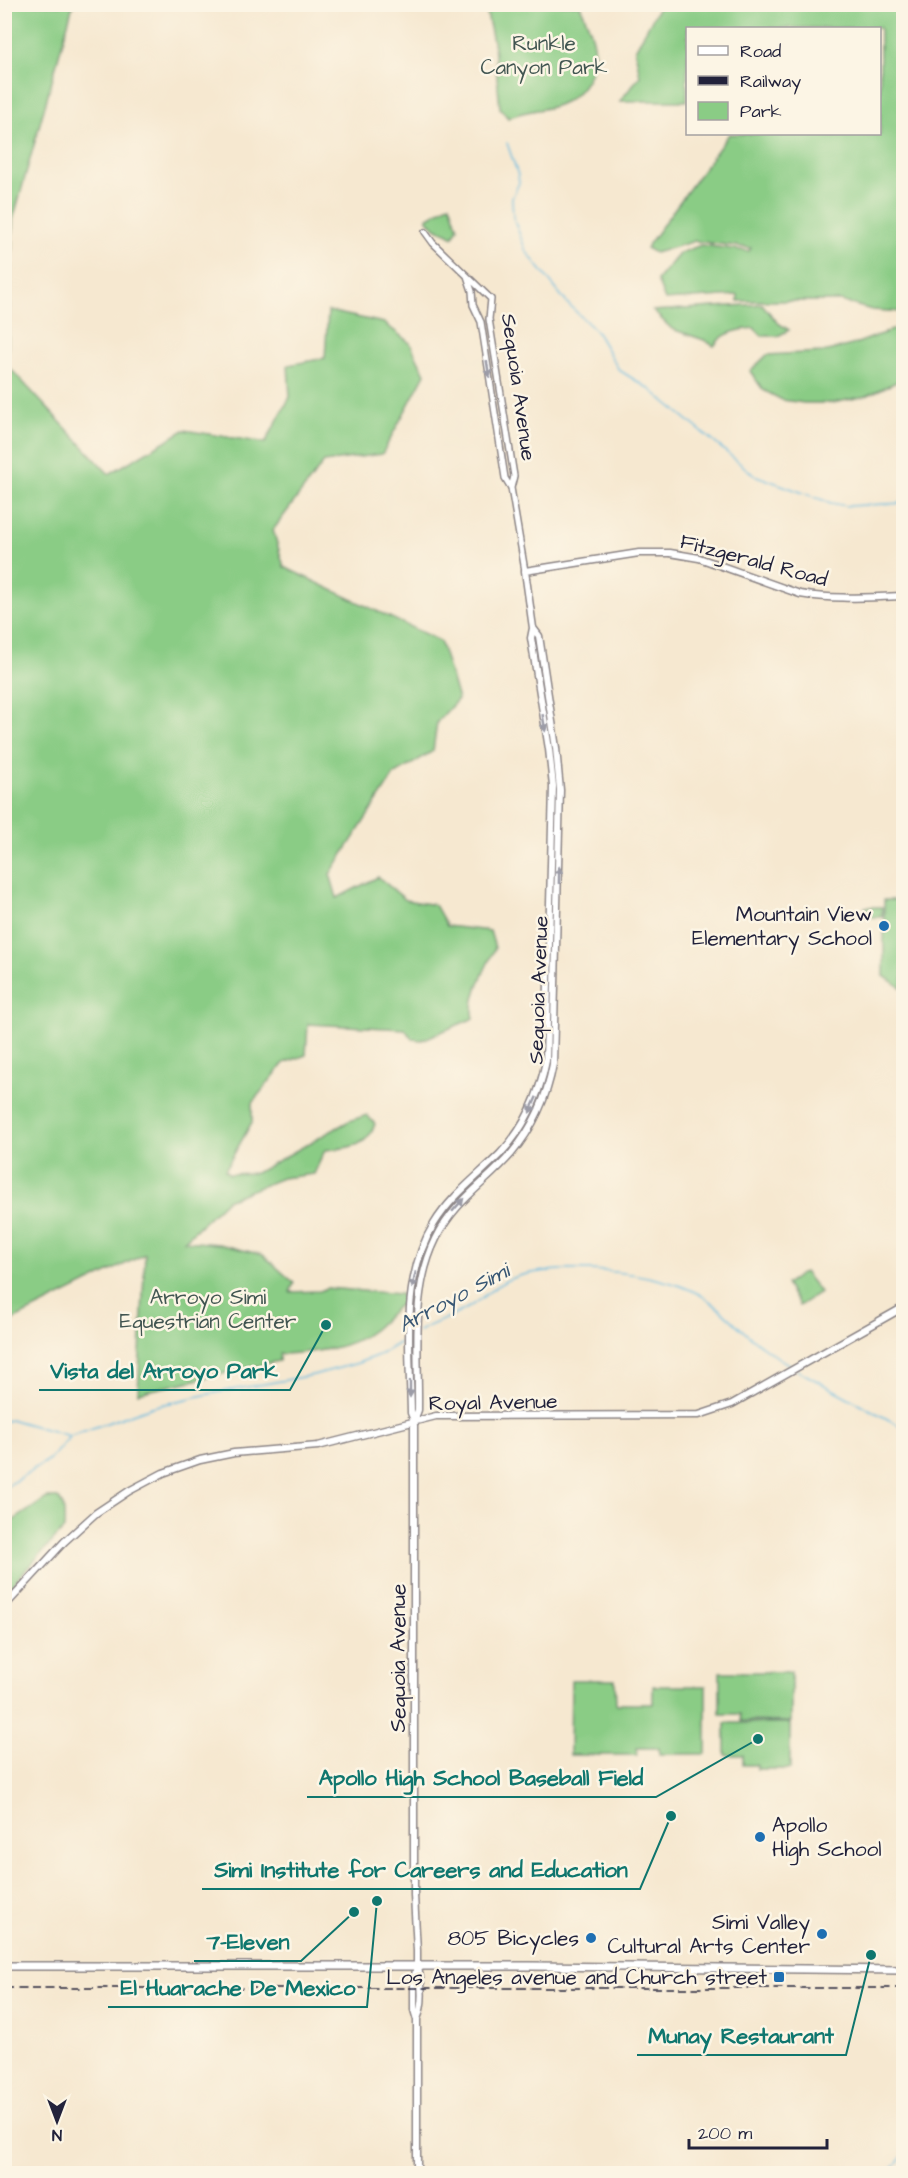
<svg xmlns="http://www.w3.org/2000/svg" width="908" height="2178" viewBox="0 0 908 2178" font-family="'Architects Daughter',sans-serif">
<rect width="100%" height="100%" fill="#fcf5e5"/>
<filter id="ink" filterUnits="userSpaceOnUse"><feTurbulence type="fractalNoise" baseFrequency=".0167" numOctaves="2"/><feDisplacementMap in="SourceGraphic" scale="12" xChannelSelector="R" yChannelSelector="G"/><feConvolveMatrix kernelMatrix="1 2 1 2 8 2 1 2 1" color-interpolation-filters="sRGB"/></filter>
<filter id="wash" filterUnits="userSpaceOnUse"><feTurbulence type="fractalNoise" baseFrequency=".008" numOctaves="4" result="noise"/><feDisplacementMap in="SourceGraphic" scale="24" xChannelSelector="R" yChannelSelector="G"/><feGaussianBlur stdDeviation="1.35" result="paint"/><feColorMatrix in="noise" values="0 0 0 0 0 0 0 0 0 0 0 0 0 0 0 0 0 1.4 0 .05"/><feComposite in="paint" operator="in"/></filter>
<g filter="url(#wash)">
<rect width="100%" height="100%" fill="#f6e8d0"/>
<path fill="#8acc85" stroke="#567760" stroke-width="1.5" d="M5 4 73 5 13 220 7 365 109 474 184 430 265 443 290 397 288 365 325 358 328 311 384 323 410 343 425 374 382 454 324 462 273 530 284 567 440 641 458 699 437 722 433 751 394 775 330 874 337 898 378 877 406 900 435 905 447 926 490 931 495 948C487 966 468 999 474 1018L422 1040 412 1039 405 1029 308 1024 306 1055 284 1063 252 1103V1122L225 1170 229 1174 256 1173 349 1121 367 1115 375 1124C368 1148 347 1148 325 1150L314 1174 282 1178 227 1200 184 1241 219 1244 263 1255 294 1283 290 1292 320 1291 327 1288 400 1294 405 1301C393 1309 384 1321 373 1330 348 1350 314 1352 283 1354L280 1353 279 1361 138 1393 145 1254 5 1324Z
M485 5H580C585 17 592 31 594 44 598 70 582 96 558 105 542 111 524 110 508 118L500 108 494 46Z
M660 5H903V312L872 310 840 301H738V295L665 300 657 280 680 253 701 245 749 251 751 248 695 241 655 253 646 248 729 134H880V28H688L687 101H620L640 76 635 50Z
M450 204 458 228 453 237C441 227 439 236 427 218Z
M762 304 778 323 789 330 778 336H762L754 328C738 330 723 332 714 346L704 340 672 329 653 311Z
M903 326V379L866 396 833 403H804L782 400 763 390 750 371 767 355 823 352 852 345Z
M884 900H903V989L884 976Z
M865 907H882V917H865Z
M804 1272 820 1292 799 1306 786 1284Z
M47 1498H58C66 1506 64 1518 64 1529L5 1592V1526Z
M720 1672H791V1722L741 1721 740 1714H720Z
M571 1680H615L616 1704H653V1686H706V1754H659V1748H637V1755H570Z
M725 1723H790V1769H757V1765H743V1755H725Z"/>
<g fill="none" stroke-linecap="round" stroke-linejoin="round">
<path stroke="#62b9df" stroke-width="1.5" d="M507 143 518 175 519 183 512 198 513 217 526 251 567 303 596 331 619 370 651 390 754 475 831 503 847 506 904 503
M419 1331C435 1322 453 1317 469 1307 483 1298 495 1285 510 1279 555 1261 658 1271 699 1294 718 1305 732 1321 748 1335 762 1347 778 1358 793 1367
M797 1370 904 1428
M4 1421 13 1420 70 1436
M4 1488 51 1458 70 1436 152 1407 204 1395 313 1375 358 1363 381 1354 407 1338
M887 2174 904 2155"/>
</g>
</g>
<g filter="url(#ink)">
<g fill="none" stroke-linecap="round" stroke-linejoin="round">
<defs>
<path id="tertiary" d="M425 232 433 243 491 299 489 319 514 476 511 488
M467 276 472 291 473 305 481 322 505 478 511 488 525 571"/>
<path id="secondary" d="M414 1420 411 1413C410 1351 400 1280 434 1224 451 1196 477 1177 500 1154 525 1128 539 1096 546 1061L553 786 549 749 531 638 533 628 525 571 639 553H670L699 558 800 594C835 600 869 597 904 596
M4 1607 64 1542 96 1513 129 1491 163 1473 200 1460 234 1453 318 1446 436 1416 699 1415 732 1404 904 1307
M417 2019C424 2003 422 1984 418 1968
M417 2174V2020L414 2010V1979L417 1966V1951L414 1895V1421L418 1410C419 1353 410 1291 436 1239 454 1201 485 1184 511 1154 533 1128 547 1097 553 1064L560 790 556 748 539 636 533 628"/>
<path id="primary" d="M4 1966H530L904 1970"/>
</defs>
<use href="#tertiary" stroke="#8c8586" stroke-width="8"/>
<use href="#secondary" stroke="#8c8586" stroke-width="9"/>
<use href="#primary" stroke="#8c8586" stroke-width="10"/>
<use href="#tertiary" stroke="#fff" stroke-width="5"/>
<use href="#secondary" stroke="#fff" stroke-width="6"/>
<use href="#primary" stroke="#fff" stroke-width="7"/>
<path stroke="#22223b" stroke-width="1.5" stroke-dasharray="9 4.5" stroke-linecap="butt" d="M4 1988H904"/>
</g>
<defs><path id="oneway-solid" d="M-6-.8H1V-3.2L6.5 0L1 3.2V.8H-6Z" transform="scale(1.5)"/></defs>
<g fill="#9c9ca7">
<use href="#oneway-solid" transform="translate(488 369) rotate(81)"/>
<use href="#oneway-solid" transform="translate(544 723) rotate(81)"/>
<use href="#oneway-solid" transform="translate(559 875) rotate(-89)"/>
<use href="#oneway-solid" transform="translate(533 1105) rotate(114)"/>
<use href="#oneway-solid" transform="translate(458 1205) rotate(-49)"/>
<use href="#oneway-solid" transform="translate(414 1280) rotate(102)"/>
<use href="#oneway-solid" transform="translate(410 1389) rotate(90)"/>
</g>
</g>
<g fill="#1f6fb2" stroke="#fcf5e5" stroke-width="2">
<circle cx="884" cy="926" r="6"/>
<circle cx="760" cy="1837" r="6"/>
<circle cx="822" cy="1934" r="6"/>
<circle cx="591" cy="1938" r="6"/>
<rect x="773" y="1971" width="12" height="12" rx="3"/>
</g>
<g text-anchor="middle" stroke-width="5" stroke-linejoin="round" paint-order="stroke">
<g font-size="21" fill="#415551" stroke="#fcf5e5">
<text x="544" y="50">Runkle<tspan x="544" dy="24">Canyon Park</tspan></text>
<text x="208" y="1304">Arroyo Simi<tspan x="208" dy="24">Equestrian Center</tspan></text>
</g>
<g font-size="21" fill="#22223b" stroke="#fcf5e5">
<text transform="translate(519 387) rotate(82)" y="7">Sequoia Avenue</text>
<text transform="translate(754 560) rotate(15)" y="7">Fitzgerald Road</text>
<text transform="translate(538 990) rotate(-88)" y="7">Sequoia Avenue</text>
<text transform="translate(493 1402) rotate(-1)" y="7">Royal Avenue</text>
<text transform="translate(398 1658) rotate(-90)" y="7">Sequoia Avenue</text>
</g>
<g font-size="21" fill="#22223b" stroke="#fcf5e5" text-anchor="end">
<text x="872" y="921">Mountain View<tspan x="872" dy="24">Elementary School</tspan></text>
<text x="772" y="1832" text-anchor="start">Apollo<tspan x="772" dy="24">High School</tspan></text>
<text x="810" y="1929">Simi Valley<tspan x="810" dy="24">Cultural Arts Center</tspan></text>
<text x="579" y="1945">805 Bicycles</text>
<text x="767" y="1984">Los Angeles avenue and Church street</text>
</g>
<g font-size="22" font-style="italic" fill="#385774" stroke="#fcf5e5">
<text transform="translate(453 1297) rotate(-28)" y="8">Arroyo Simi</text>
</g>
</g>
<path fill="none" stroke="#0f766e" stroke-width="2" d="M326 1325L290 1390H39M758 1739L656 1797H307M671 1816L640 1889H202M354 1912L301 1961H194M377 1901L367 2007H108M871 1955L846 2055H637"/>
<g fill="#0f766e" stroke="#fcf5e5" stroke-width="2">
<circle cx="326" cy="1325" r="6"/>
<circle cx="758" cy="1739" r="6"/>
<circle cx="671" cy="1816" r="6"/>
<circle cx="354" cy="1912" r="6"/>
<circle cx="377" cy="1901" r="6"/>
<circle cx="871" cy="1955" r="6"/>
</g>
<g font-size="22" text-anchor="middle" font-weight="bold" fill="#0f766e" stroke="#fcf5e5" stroke-width="5" stroke-linejoin="round" paint-order="stroke">
<text x="164" y="1378">Vista del Arroyo Park</text>
<text x="481" y="1785">Apollo High School Baseball Field</text>
<text x="421" y="1877">Simi Institute for Careers and Education</text>
<text x="248" y="1949">7-Eleven</text>
<text x="238" y="1995">El Huarache De Mexico</text>
<text x="741" y="2043">Munay Restaurant</text>
</g>
<rect width="908" height="2178" fill="none" stroke="#fcf5e5" stroke-width="24"/>
<rect x="686" y="27" width="195" height="108" fill="#fcf5e5" stroke="#a5a1a1" stroke-width="1.5"/>
<rect x="698" y="46" width="30" height="9" fill="#ffffff" stroke="#a5a1a1" stroke-width="1.5"/>
<text x="740" y="57" font-size="18" fill="#22223b">Road</text>
<rect x="698" y="76" width="30" height="9" fill="#22223b" stroke="#a5a1a1" stroke-width="1.5"/>
<text x="740" y="87" font-size="18" fill="#22223b">Railway</text>
<rect x="698" y="102" width="30" height="18" fill="#8acc85" stroke="#a5a1a1" stroke-width="1.5"/>
<text x="740" y="117" font-size="18" fill="#22223b">Park</text>
<g transform="translate(57 2121) rotate(180)" stroke="#fcf5e5" stroke-width="4.5" paint-order="stroke">
<path d="M0-4.5L10 22L0 15L-10 22Z" fill="#22223b"/>
<text y="-9" font-size="16" font-weight="bold" text-anchor="middle" fill="#22223b">N</text>
</g>
<path d="M689 2139v9h138v-9" fill="none" stroke="#22223b" stroke-width="3"/>
<text x="698" y="2139" font-size="18" fill="#22223b" stroke="#fcf5e5" stroke-width="4.5" paint-order="stroke">200 m</text>
</svg>
